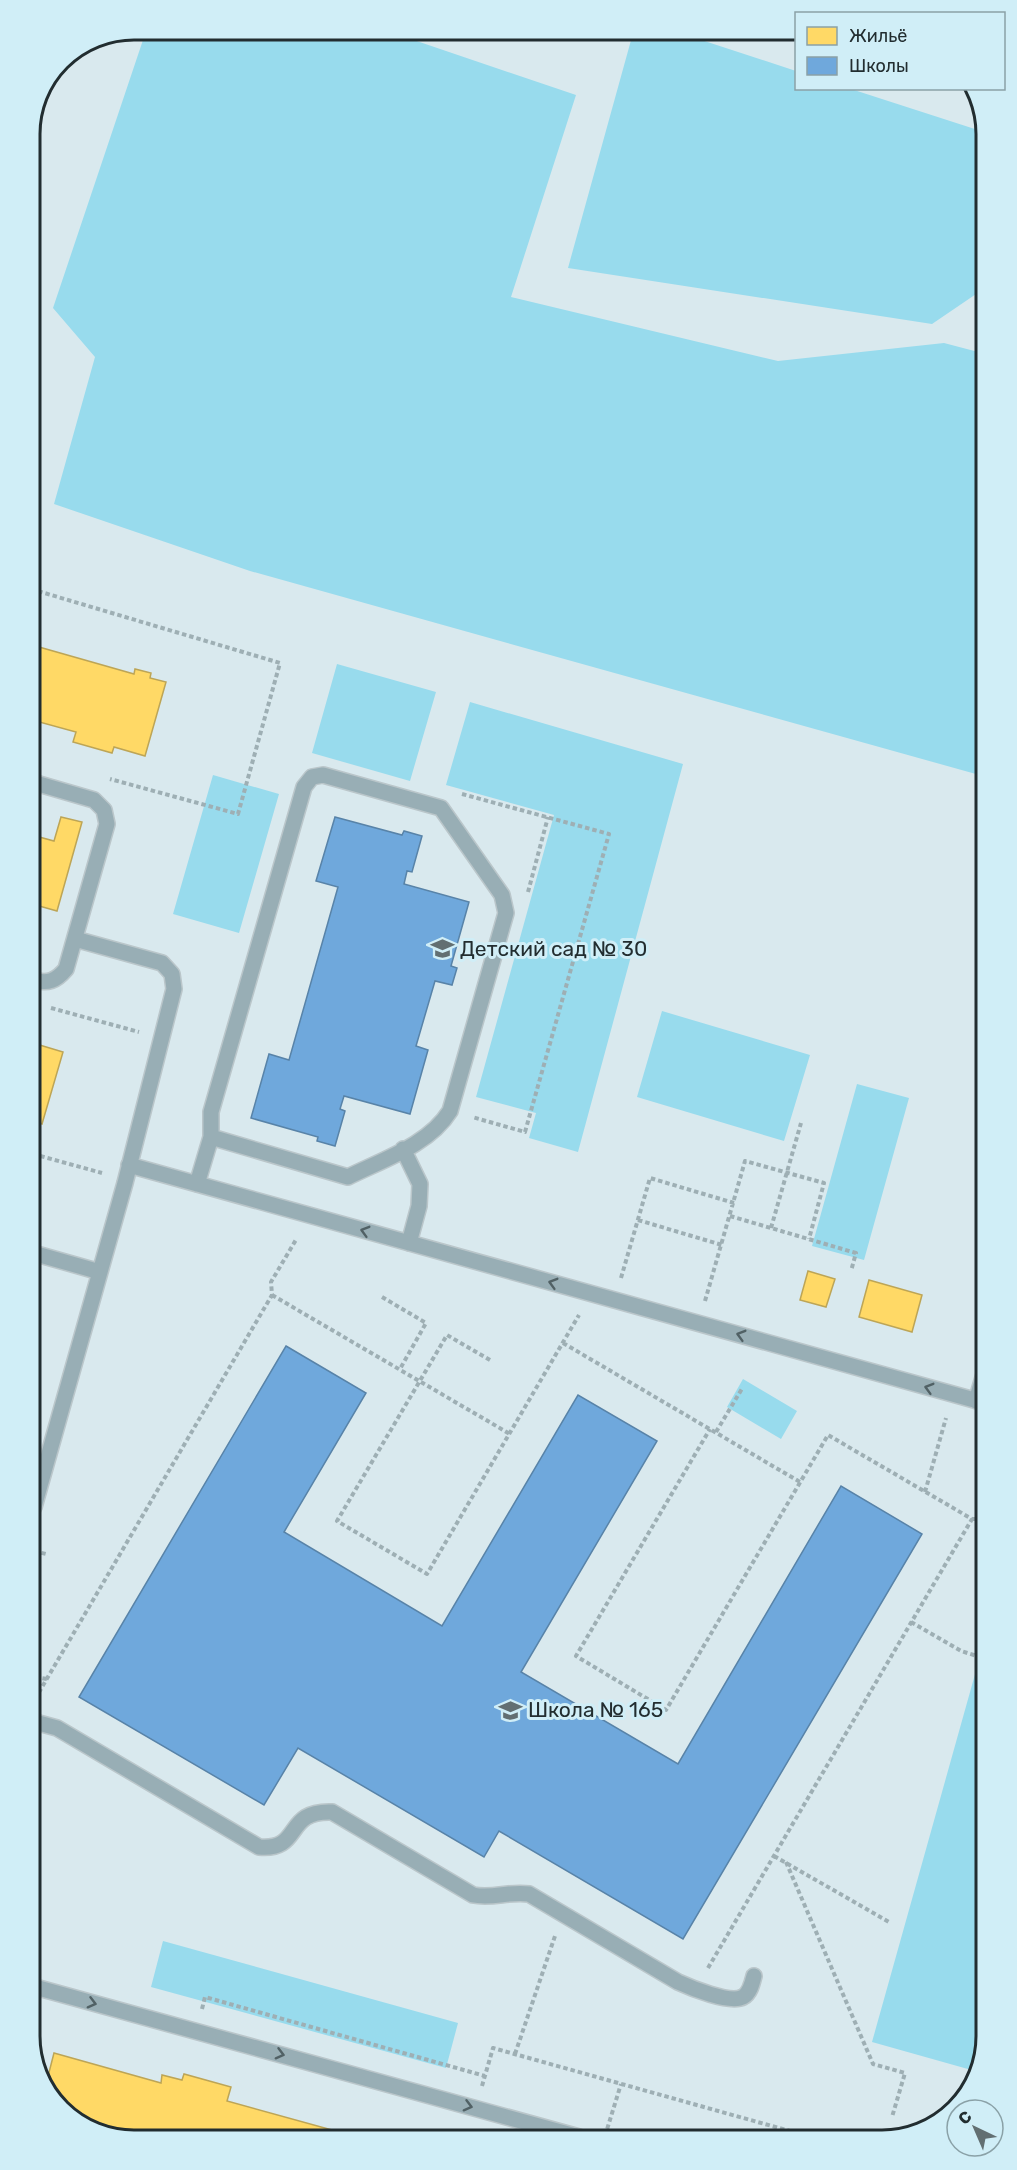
<svg xmlns="http://www.w3.org/2000/svg" width="1017" height="2170" viewBox="0 0 1017 2170" font-family="Rubik,sans-serif">
<rect width="100%" height="100%" fill="#d9e9ee"/>
<path fill="#98dbed" d="M677 32 796 71V88L851 89 981 131 982 290 932 324 568 268 633 33Z
M399 35 576 95 511 297 778 361 944 343 982 353 983 776 250 571 54 504 95 357 53 308 144 37Z
M337 664 436 692 410 781 312 753Z
M470 702 683 764 578 1152 529 1138 536 1113 476 1097 554 815 446 785Z
M213 775 279 794 239 933 173 914Z
M662 1011 810 1055 784 1141 637 1097Z
M857 1084 909 1098 864 1260 812 1246Z
M743 1379 797 1411 781 1439 727 1407Z
M986 1635 987 2036 975 2071 872 2042Z
M163 1941 458 2023 446 2068 151 1987Z"/>
<path fill="#ffd966" stroke="#bda556" stroke-width="1.5" d="M32 645 134 674 135 669 151 673 150 678 166 682 145 756 114 747 112 753 73 742 76 732 32 720Z
M61 817 82 822 57 911 32 904V835L54 841Z
M33 1043 63 1052 42 1124 33 1121Z
M808 1271 835 1279 826 1307 800 1300Z
M869 1280 922 1295 912 1332 859 1317Z
M54 2053 161 2083 162 2075 182 2080 184 2074 231 2087 227 2101 361 2138 127 2140 71 2119 46 2084Z"/>
<path fill="#6fa8dc" stroke="#5883a8" stroke-width="1.5" d="M335 817 402 835 404 831 422 836 412 872 407 871 404 884 469 902 451 966 457 968 452 985 435 981 416 1046 428 1050 410 1114 344 1096 340 1109 345 1111 335 1146 317 1141 318 1137 251 1118 269 1054 289 1060 338 887 316 881Z
M286 1346 366 1393 284 1532 442 1626 578 1395 657 1441 521 1672 678 1764 841 1486 922 1534 683 1939 499 1831 484 1857 298 1748 264 1805 79 1697Z"/>
<g fill="none" stroke-linecap="round" stroke-linejoin="round">
<defs>
<path id="lane" d="M32 782 94 800 104 810 107 824 66 969C56 981 48 984 33 980
M403 1149 420 1184 419 1206 409 1243
M129 1165 985 1403
M197 1184 211 1137V1112L304 787 312 777 323 775 441 808 502 895 506 913 450 1111C429 1145 382 1160 348 1177L211 1137
M33 1253 100 1272
M976 1401 985 1371
M34 1507 125 1183 174 989 172 974 162 963 75 939
M35 1722 57 1728 259 1847C303 1851 283 1810 332 1812L473 1895C493 1899 509 1891 529 1894L678 1982C691 1988 730 2004 743 1997 750 1993 752 1984 754 1976
M35 1987 579 2137"/>
</defs>
<use href="#lane" stroke="#bac6ca" stroke-width="18"/>
<path stroke="#9eafb4" stroke-width="4" stroke-dasharray="4.5 3" stroke-linecap="butt" d="M31 589 280 663 238 814 110 779
M462 794 609 834 525 1132 472 1117
M528 892 548 817
M51 1008 139 1032
M33 1154 102 1173
M730 1216 856 1253 851 1271
M638 1220 722 1245
M771 1228 801 1123
M621 1278 650 1178 734 1203
M272 1295 510 1434
M382 1297 426 1323 400 1369
M705 1301 745 1161 824 1183 809 1239
M563 1343 800 1482
M490 1360 447 1335 337 1521 427 1574 579 1315
M716 1432 743 1387
M925 1492 946 1418
M972 1519H985
M34 1551 46 1554
M911 1622 961 1651 980 1657
M35 1677 47 1679
M35 1699 272 1295 271 1282 297 1238
M774 1856 889 1922
M786 1862 873 2064 905 2073 892 2117
M708 1968 972 1519 828 1435 666 1710 576 1656 710 1429
M202 2009 205 1997 485 2076
M515 2054 555 1936
M482 2086 493 2048 804 2135
M605 2136 621 2084"/>
<use href="#lane" stroke="#98aeb5" stroke-width="15"/>
</g>
<defs><path id="oneway-chevron" d="M-2-3.5L2.5 0L-2 3.5" fill="none" stroke-width="1.6" stroke-linecap="round" stroke-linejoin="round" transform="scale(1.5)"/></defs>
<g stroke="#516165">
<use href="#oneway-chevron" transform="translate(365 1231) rotate(-164)"/>
<use href="#oneway-chevron" transform="translate(553 1283) rotate(-164)"/>
<use href="#oneway-chevron" transform="translate(741 1335) rotate(-164)"/>
<use href="#oneway-chevron" transform="translate(929 1388) rotate(-164)"/>
<use href="#oneway-chevron" transform="translate(92 2003) rotate(15)"/>
<use href="#oneway-chevron" transform="translate(280 2054) rotate(15)"/>
<use href="#oneway-chevron" transform="translate(468 2106) rotate(15)"/>
</g>
<defs>
<symbol id="school-bare" viewBox="-9 -9 18 18"><path d="M0-5L7-2L0 1L-7-2ZM-4 1L0 2.5L4 1V4Q0 6-4 4Z" fill="#626f72" stroke="#d0eef7" stroke-width="2.5" paint-order="stroke"/></symbol>
</defs>
<g fill-rule="evenodd">
<use href="#school-bare" x="426" y="932" width="33" height="33"/>
<use href="#school-bare" x="494" y="1694" width="33" height="33"/>
</g>
<g text-anchor="middle" stroke-width="6" stroke-linejoin="round" paint-order="stroke">
<g font-size="21" fill="#222d30" stroke="#d0eef7" text-anchor="start">
<text x="460" y="956">Детский сад № 30</text>
<text x="528" y="1717">Школа № 165</text>
</g>
</g>
<path d="M0 0H1017V2170H0ZM134 40H882A94 94 0 0 1 976 134V2036A94 94 0 0 1 882 2130H134A94 94 0 0 1 40 2036V134A94 94 0 0 1 134 40Z" fill="#d0eef7" fill-rule="evenodd"/>
<path fill="none" stroke="#222d30" stroke-width="3" d="M134 40H882A94 94 0 0 1 976 134V2036A94 94 0 0 1 882 2130H134A94 94 0 0 1 40 2036V134A94 94 0 0 1 134 40Z"/>
<rect x="795" y="12" width="210" height="78" fill="#d0eef7" stroke="#8aa1a7" stroke-width="1.5"/>
<rect x="807" y="27" width="30" height="18" fill="#ffd966" stroke="#8aa1a7" stroke-width="1.5"/>
<text x="849" y="42" font-size="18" fill="#222d30">Жильё</text>
<rect x="807" y="57" width="30" height="18" fill="#6fa8dc" stroke="#8aa1a7" stroke-width="1.5"/>
<text x="849" y="72" font-size="18" fill="#222d30">Школы</text>
<g transform="translate(975 2128) rotate(316)"><circle r="28" fill="#d0eef7" stroke="#8aa1a7" stroke-width="1.5"/>
<path d="M0-4.5L10 22L0 15L-10 22Z" fill="#626f72"/>
<text y="-9" font-size="16" font-weight="bold" text-anchor="middle" fill="#222d30">С</text>
</g>
</svg>
